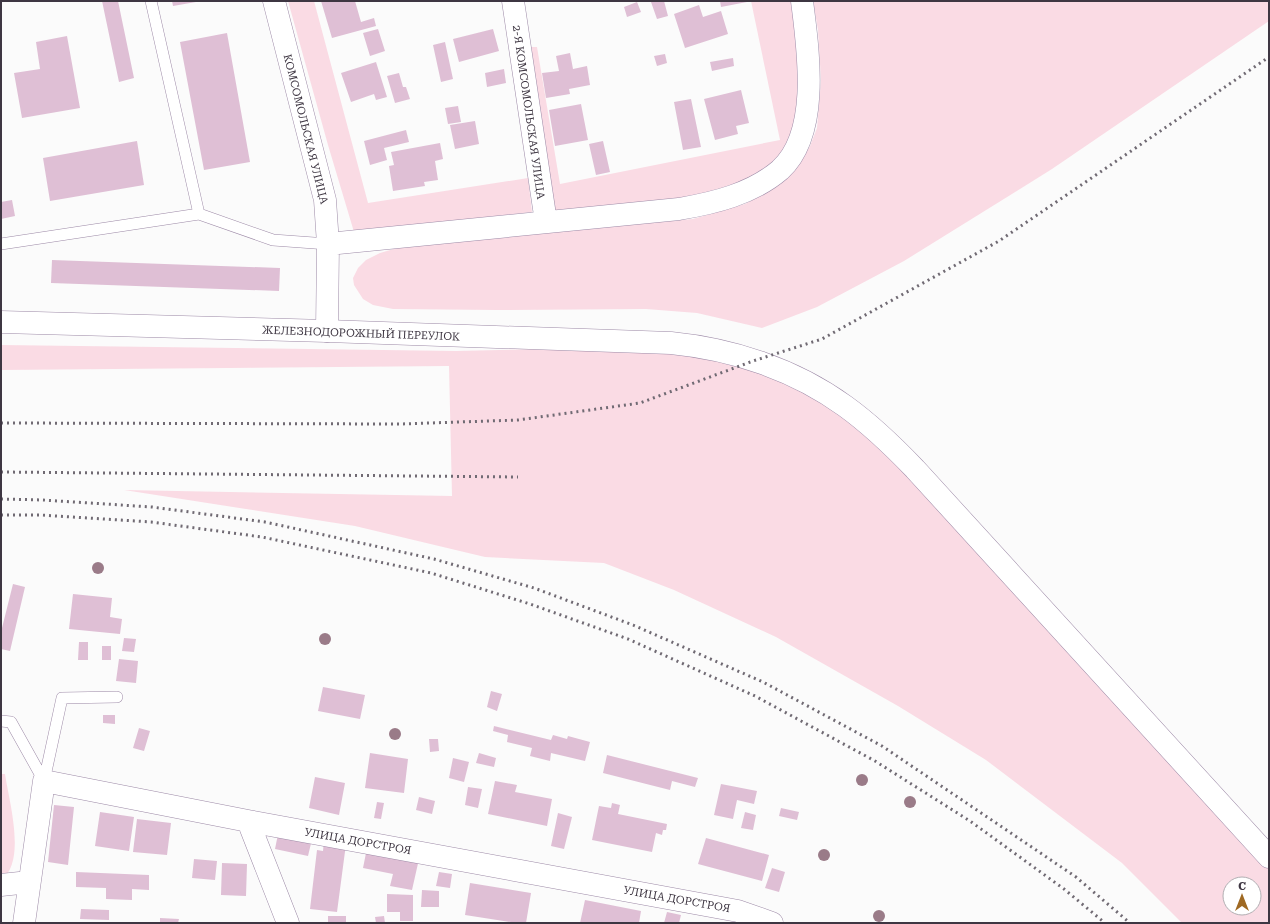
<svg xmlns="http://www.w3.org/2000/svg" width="1270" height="924" viewBox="0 0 1270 924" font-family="'Roboto Serif',serif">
<rect width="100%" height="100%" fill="#fbfbfb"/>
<path fill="#fadbe4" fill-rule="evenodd" d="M288 1H314L368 203 528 178 532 212 354 232 328 145Z
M751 1H794L802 50 796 125 784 149 770 165 743 181 708 192 670 200 553 211 528 47H537L560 184 780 140Z
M813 1H1269V21L1052 169 904 261 817 307 762 328 697 313 646 309 497 310 393 309 373 305 363 299 354 285 353 278 358 268 366 260 380 253 411 244 693 219 745 204 769 190 796 169 810 146 817 128 821 81 818 30Z
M1 345 456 351 686 346 770 369 881 442 1269 867V923H1182L1122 863 986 760 898 706 776 637 674 590 604 563 485 557 355 526 124 490 452 496 449 366 1 370ZM1230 884H1254V908H1230Z
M1 774H5C9 801 27 862 1 880Z"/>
<path fill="#dfbfd5" d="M102 1H118L134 78 119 82Z
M172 1H196V2L173 6Z
M321 1H355L361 22 374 18 376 26 332 38Z
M655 1H664L668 16 657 19 651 2Z
M720 1H747V2L721 7Z
M637 2 641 12 627 17 624 7Z
M699 5 703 17 721 11 728 34 685 48 674 14Z
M378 29 385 51 370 56 363 33Z
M493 29 499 51 459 62 453 39Z
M227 33 250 162 204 170 180 42Z
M67 36 80 108 22 118 14 73 40 69 36 42Z
M445 42 453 79 441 82 433 45Z
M570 53 573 69 587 66 590 85 569 89 570 94 546 98 542 73 559 71 556 56Z
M665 54 667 63 657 66 654 56Z
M733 58 734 66 712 71 710 62Z
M376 62 387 97 376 100 374 94 351 102 341 73Z
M504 69 506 83 487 87 485 73Z
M399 73 403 87H406L410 99 395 103 387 76Z
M741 90 749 123 736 126 738 134 715 140 704 99Z
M691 99 701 147 683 150 674 102Z
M581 104 588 140 555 146 549 110Z
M458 106 461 122 448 124 445 108Z
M475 121 479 144 455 149 450 125Z
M406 130 409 142 384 148 387 160 370 165 364 141Z
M137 141 144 185 50 201 43 158Z
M603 141 610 172 596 175 589 144Z
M440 143 443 159 435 161 438 180 424 182 425 186 393 191 389 166 394 165 391 152Z
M12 200 15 216 1 219V202Z
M52 260 280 268 279 291 51 283Z
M13 584 25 587 10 651 1 649V632Z
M73 594 112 598 110 617 122 619 120 634 69 629Z
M124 638 136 639 134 652 122 651Z
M79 642H88V660H78Z
M102 646H111V660H102Z
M119 659 138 661 136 683 116 681Z
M323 687 365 695 360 719 318 711Z
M491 691 502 694 497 711 487 707Z
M103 715H115V724L103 723Z
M494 726 551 740 553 735 567 739 568 736 590 742 585 761 551 753 550 761 530 756 532 748 507 742 508 735 493 731Z
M139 728 150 731 144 751 133 748Z
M429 739H438L439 751 430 752Z
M370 753 408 759 404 793 365 788Z
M479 753 496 758 494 767 476 763Z
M607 755 698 778 695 787 672 781 670 790 603 773Z
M453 758 469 762 464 782 449 778Z
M315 777 345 783 339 815 309 808Z
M495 781 517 785 515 792 552 799 547 826 488 814Z
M721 784 757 791 754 804 737 800 733 819 714 815Z
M468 787 482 789 478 808 465 805Z
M419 797 435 801 432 814 416 810Z
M377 802 384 803 381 819 374 818Z
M612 803 620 805 618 814 667 824 666 830H663L662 835 656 833 652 852 592 840 599 806 611 808Z
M54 805 74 807 68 865 48 862Z
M781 808 799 812 797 820 779 816Z
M100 812 134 817 129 851 95 846Z
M745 812 756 815 753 830 741 828Z
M558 813 572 817 564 849 551 846Z
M137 819 171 823 167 855 133 852Z
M279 829 313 835 308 856 275 849Z
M706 838 769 855 762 881 698 864Z
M324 841 346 844 337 912 310 909 317 850 323 851Z
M367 848 419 859 412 890 390 886 393 874 363 868Z
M194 859 217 861 215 880 192 878Z
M222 863 247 864 246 896 221 895Z
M772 868 785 872 779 892 765 888Z
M76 872 149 875V890L132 889V900L106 899V888L76 887Z
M439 872 452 874 450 888 436 886Z
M470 883 531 893 526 923H517L465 915Z
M422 890 439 891V907H421Z
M387 894 413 895V921H400V912H387Z
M585 900 641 911 639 923H580Z
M81 909 109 910V920L80 919Z
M667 912 681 915 679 923H664Z
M328 916H346V923H328Z
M384 916 385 923H376L375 917Z
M160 918 179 919 178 923H160Z"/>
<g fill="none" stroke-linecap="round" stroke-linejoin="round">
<defs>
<path id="service" d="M199 214 273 240 328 244
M1 244 199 214 151 1
M1 721 11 722 44 781
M44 781 62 698 117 697"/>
<path id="minor" d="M274 1 325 200 328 244 327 331
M513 1 546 222
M328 244 679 209C714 203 752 194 780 170 821 133 808 49 802 1
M248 821 288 923
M1 885 29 882
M24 923 44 781 248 821 738 911 772 923"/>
<path id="tertiary" d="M1 322 327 331 671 343C732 349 794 369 845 406 870 424 893 446 915 469L1269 857"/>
</defs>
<use href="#service" stroke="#9d8aa7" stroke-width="12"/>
<use href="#minor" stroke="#9d8aa7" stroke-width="23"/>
<use href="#tertiary" stroke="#9d8aa7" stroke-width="23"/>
<use href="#service" stroke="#fff" stroke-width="11"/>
<use href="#minor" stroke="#fff" stroke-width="22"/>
<use href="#tertiary" stroke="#fff" stroke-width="22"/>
<path stroke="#706a73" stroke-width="3" stroke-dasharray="2 4" stroke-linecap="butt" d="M1 423 400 424 518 420 640 403 753 361 822 339 999 241 1269 57
M1 472 518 477
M1 499 43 500 152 507 265 522 434 559 534 588 633 625 763 682 882 746 1076 877 1130 923
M1 515H41L151 522 262 537 431 573 530 604 628 639 755 696 875 761 970 821 1064 889 1105 923"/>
</g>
<g fill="#9a7b88">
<circle cx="98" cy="568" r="6"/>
<circle cx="325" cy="639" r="6"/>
<circle cx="395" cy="734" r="6"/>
<circle cx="862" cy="780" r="6"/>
<circle cx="910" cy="802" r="6"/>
<circle cx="824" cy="855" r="6"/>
<circle cx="879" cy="916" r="6"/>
</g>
<g text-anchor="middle" stroke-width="3.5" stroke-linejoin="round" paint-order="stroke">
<g font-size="11" fill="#3e3642" stroke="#fff">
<text transform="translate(529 112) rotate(82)" y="4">2-Я КОМСОМОЛЬСКАЯ УЛИЦА</text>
<text transform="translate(306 129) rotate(76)" y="4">КОМСОМОЛЬСКАЯ УЛИЦА</text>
<text transform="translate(361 333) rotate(2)" y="4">ЖЕЛЕЗНОДОРОЖНЫЙ ПЕРЕУЛОК</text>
<text transform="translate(358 841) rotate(10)" y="4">УЛИЦА ДОРСТРОЯ</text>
<text transform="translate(677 899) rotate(10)" y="4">УЛИЦА ДОРСТРОЯ</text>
</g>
</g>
<rect width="1270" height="924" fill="none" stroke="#3e3642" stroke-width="4"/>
<g transform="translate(1242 896)"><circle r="19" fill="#ffffff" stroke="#b2afb3"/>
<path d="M0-3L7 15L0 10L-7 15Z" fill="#9f6923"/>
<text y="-6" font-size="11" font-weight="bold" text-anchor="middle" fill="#3e3642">С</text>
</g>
</svg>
